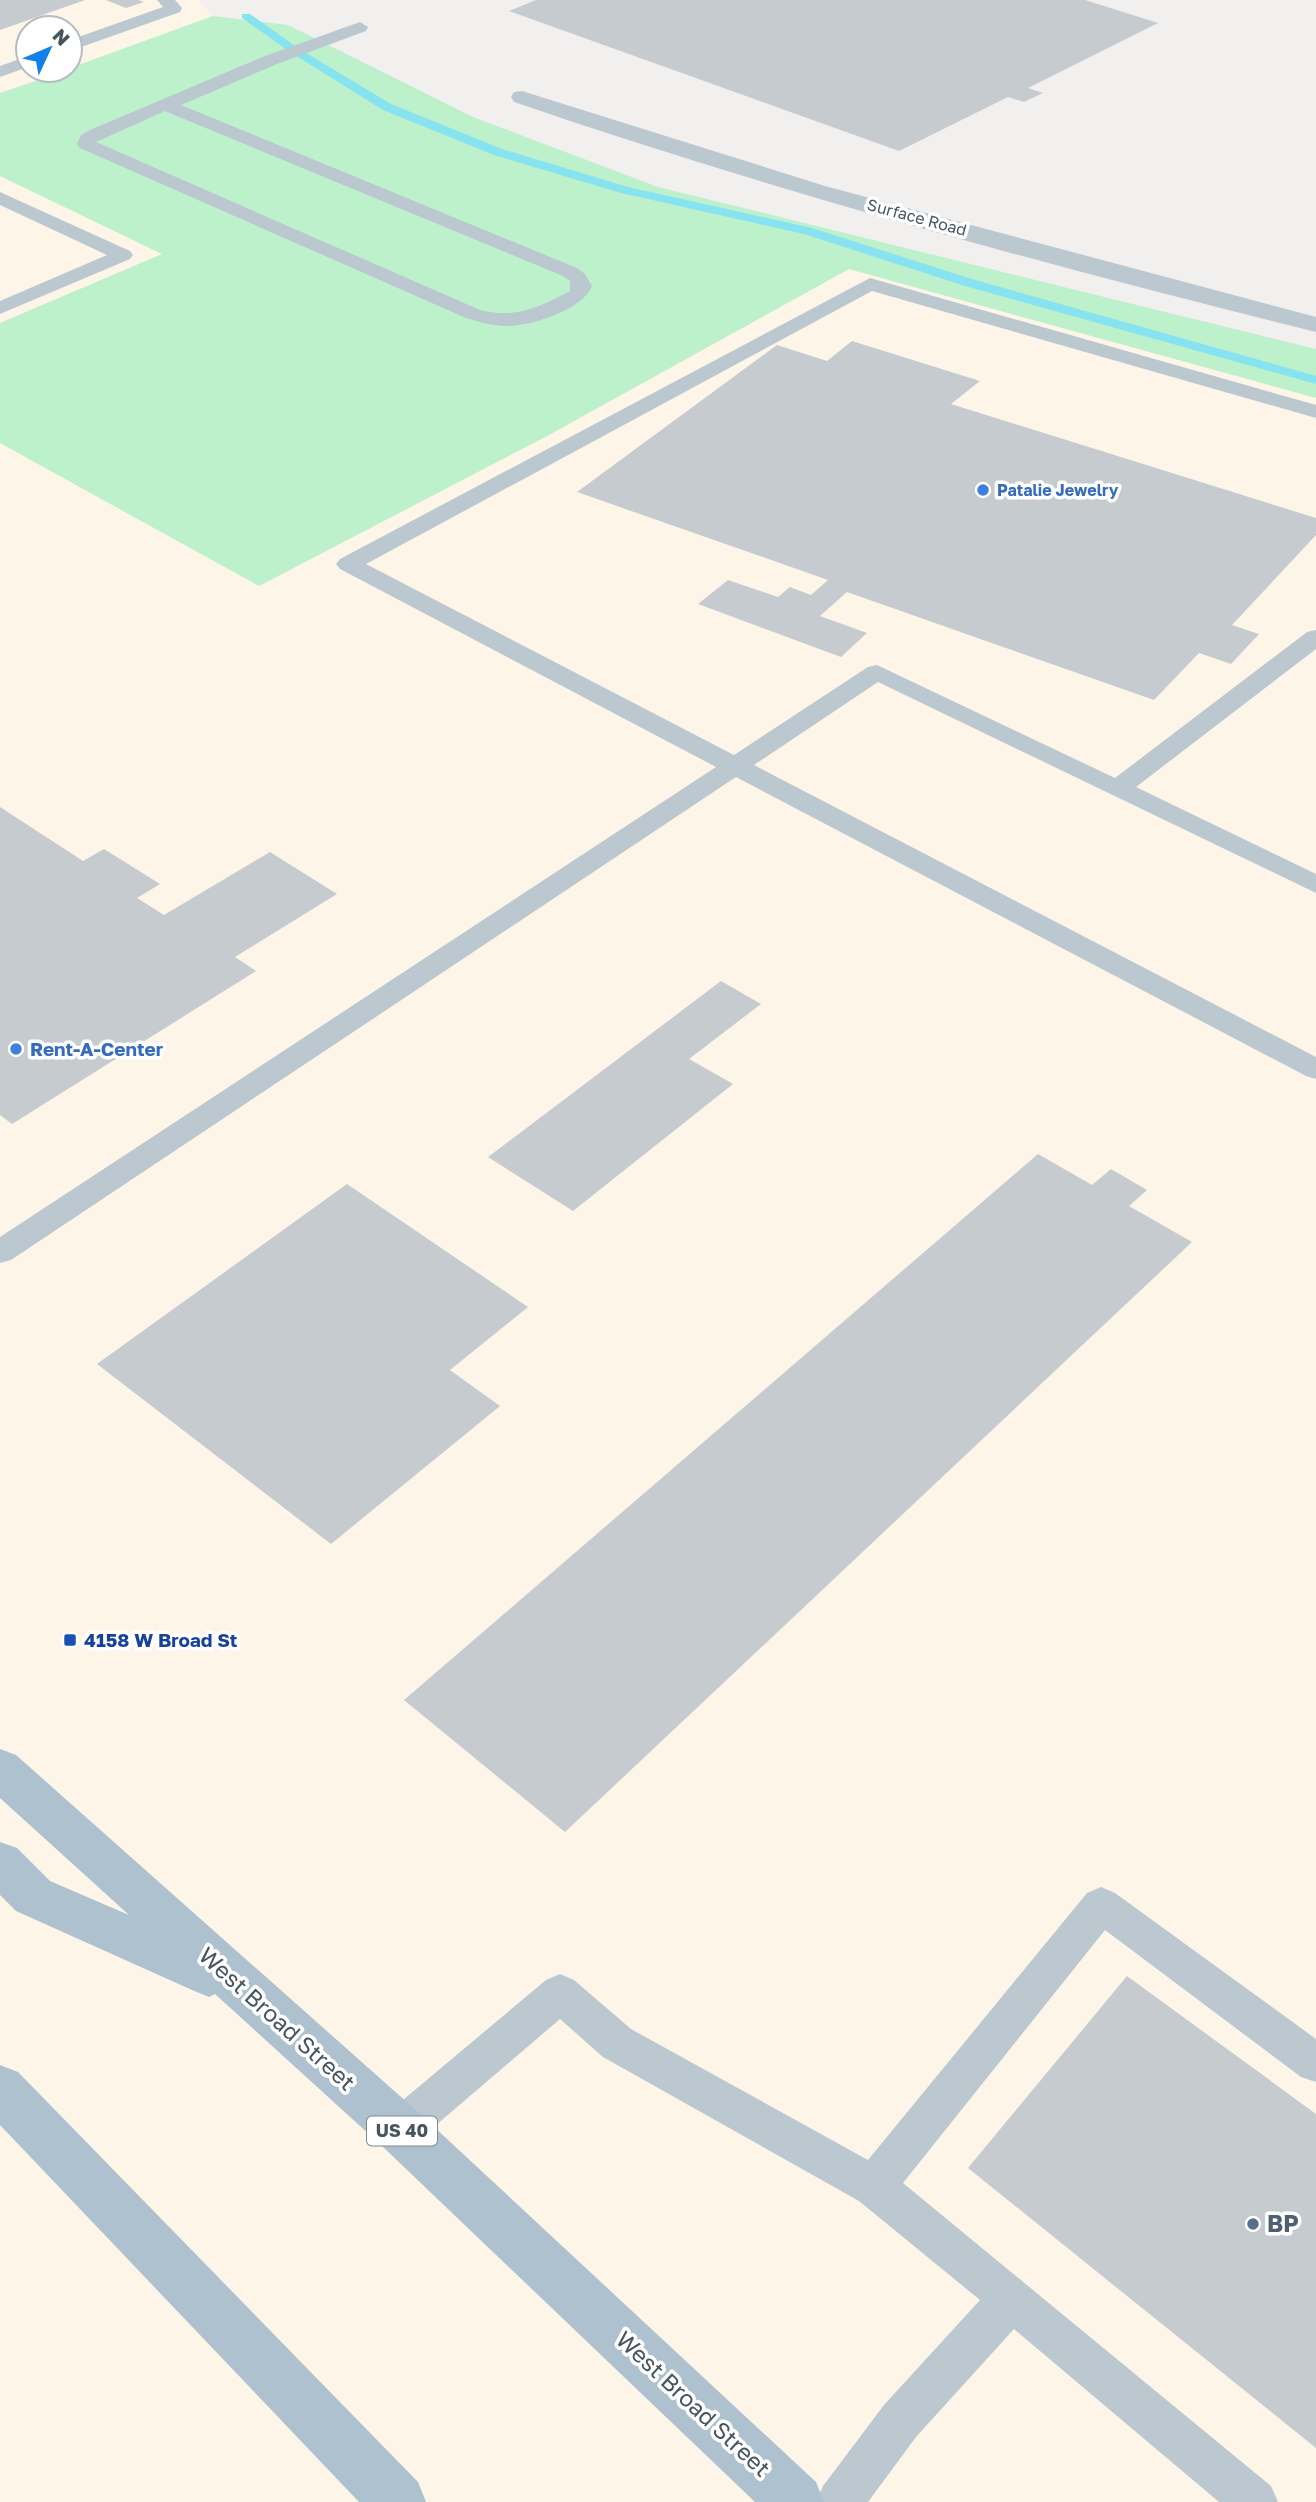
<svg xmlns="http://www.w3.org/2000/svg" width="1316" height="2502" viewBox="0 0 1316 2502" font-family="'Golos Text',sans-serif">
<rect width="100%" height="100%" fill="#f2efef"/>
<path fill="#fdf5e8" d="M0 0H199L213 16 70 68V28H28V70H64L0 93Z
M0 176 163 254 0 323Z
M849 269 1316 398V2502H0V443L259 586 547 436Z"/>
<path fill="#bcf1cc" d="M213 16 288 25 473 117 658 187 1316 349V398L849 269 547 436 259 586 0 443V323L162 254 0 176V93L70 70V68Z"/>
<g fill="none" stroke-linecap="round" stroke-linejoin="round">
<path fill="#87e3f0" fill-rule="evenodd" d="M242 14H250L298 48 391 104 502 149 628 187 812 228 975 280 1316 376V384L965 286 804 234 621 193 494 155 383 110 290 52 242 18Z"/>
</g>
<path fill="#c6cbcf" d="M0 0H85L0 30Z
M106 0H138L144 2 126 8Z
M536 0H1085L1158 23 1028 88 1043 93 1024 102 1008 97 899 151 509 11Z
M852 341 980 381 951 404 1316 518V535L1232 625 1259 634 1231 664 1199 653 1154 700 847 592 820 616 867 633 841 657 698 604 728 580 778 597 790 587 811 595 828 580 577 492 777 345 827 361Z
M0 807 83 861 104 849 160 884 137 898 164 915 270 852 337 894 235 957 256 971 12 1124 0 1115Z
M721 981 761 1004 689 1059 733 1084 573 1211 488 1157Z
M1038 1154 1092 1185 1111 1169 1147 1190 1129 1206 1192 1242 565 1832 404 1700Z
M347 1184 528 1307 450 1370 500 1406 331 1544 97 1364Z
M1127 1976 1316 2114V2448L968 2168Z"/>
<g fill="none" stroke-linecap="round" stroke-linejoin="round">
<path fill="#bcc8cf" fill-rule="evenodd" d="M157 0H175L182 8 180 12 70 51V40L163 7Z
M360 22 368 27 366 31 277 64 181 105 577 268 585 274 592 286C583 310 529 327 504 326 491 325 478 322 466 318L80 148 77 144 81 135 90 130 265 56ZM165 111 563 276 570 281V291C540 307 515 319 480 310L96 142Z
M28 56V67L0 77V66Z
M0 192 130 251 133 255 130 259 0 314V301L107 255 0 205Z
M870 278 1316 405V418L872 291 366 564 734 755 868 667 877 665 1115 778 1307 632 1316 630V649L1136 787 1316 874V893L878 682 754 765 1316 1057V1079L1306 1076 736 777 11 1260 0 1263V1237L716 767 340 569 336 564 340 559Z
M1101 1887 1115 1893 1316 2039V2082L1301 2077 1105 1930 903 2183 1271 2486 1278 2502H1219L1014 2329 916 2437 868 2502H816L823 2486 884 2405 980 2300 859 2201 603 2057 560 2019 415 2143 400 2149 385 2143 379 2129 385 2115 546 1980 560 1974 574 1980 631 2029 868 2160 1087 1893Z"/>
<path fill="#bcc8cf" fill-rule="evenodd" d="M522 91 825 186 1316 317V332C1046 265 777 192 514 102L511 97 514 92Z"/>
<path fill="#aec1cf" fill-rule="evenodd" d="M0 1749 16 1755 418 2112 816 2482 824 2502H755L382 2146 215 1994 209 1997 192 1990 16 1911 0 1895V1842L17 1848 50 1881 129 1915 0 1798Z
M0 2065 18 2072 418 2482 426 2502H359L0 2125Z"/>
</g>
<g fill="#3f7fe0" stroke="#fff" stroke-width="2.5">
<circle cx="983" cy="490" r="7"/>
<circle cx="16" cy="1049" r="7"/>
</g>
<rect fill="#1a4fb4" stroke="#fff" stroke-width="2.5" x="63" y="1633" width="14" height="14" rx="3.5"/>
<circle fill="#5c6f8a" stroke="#fff" stroke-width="2.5" cx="1253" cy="2224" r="7"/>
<g text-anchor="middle" stroke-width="7" stroke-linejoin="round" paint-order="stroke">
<g font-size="16" fill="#46555e" stroke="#fff">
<text transform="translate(917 217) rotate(15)" y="6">Surface Road</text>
</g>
<g font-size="16" font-weight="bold" fill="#366cbe" stroke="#fff" text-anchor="start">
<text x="997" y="496">Patalie Jewelry</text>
</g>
<rect fill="#fff" stroke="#7e888e" stroke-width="2" x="367" y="2116.5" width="70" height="29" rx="5"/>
<g font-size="18" font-weight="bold" fill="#46555e">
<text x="402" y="2137">US 40</text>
</g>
<g font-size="19" font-weight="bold" fill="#366cbe" stroke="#fff" text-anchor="start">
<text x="30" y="1056">Rent-A-Center</text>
</g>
<g font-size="19" font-weight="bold" fill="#164399" stroke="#fff" text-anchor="start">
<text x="84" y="1647">4158 W Broad St</text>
</g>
<g font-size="23" fill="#46555e" stroke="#fff">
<text transform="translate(277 2019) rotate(42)" y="8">West Broad Street</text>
<text transform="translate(693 2404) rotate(43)" y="8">West Broad Street</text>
</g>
<g font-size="23" font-weight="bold" fill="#4e5e75" stroke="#fff" text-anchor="start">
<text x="1267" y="2232">BP</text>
</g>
</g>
<g transform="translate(49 49) rotate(46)"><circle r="33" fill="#ffffff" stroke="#b5bbbf" stroke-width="2"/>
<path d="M0-5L12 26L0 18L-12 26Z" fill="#1081eb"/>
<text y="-10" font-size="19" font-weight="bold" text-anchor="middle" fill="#46555e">N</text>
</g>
</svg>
